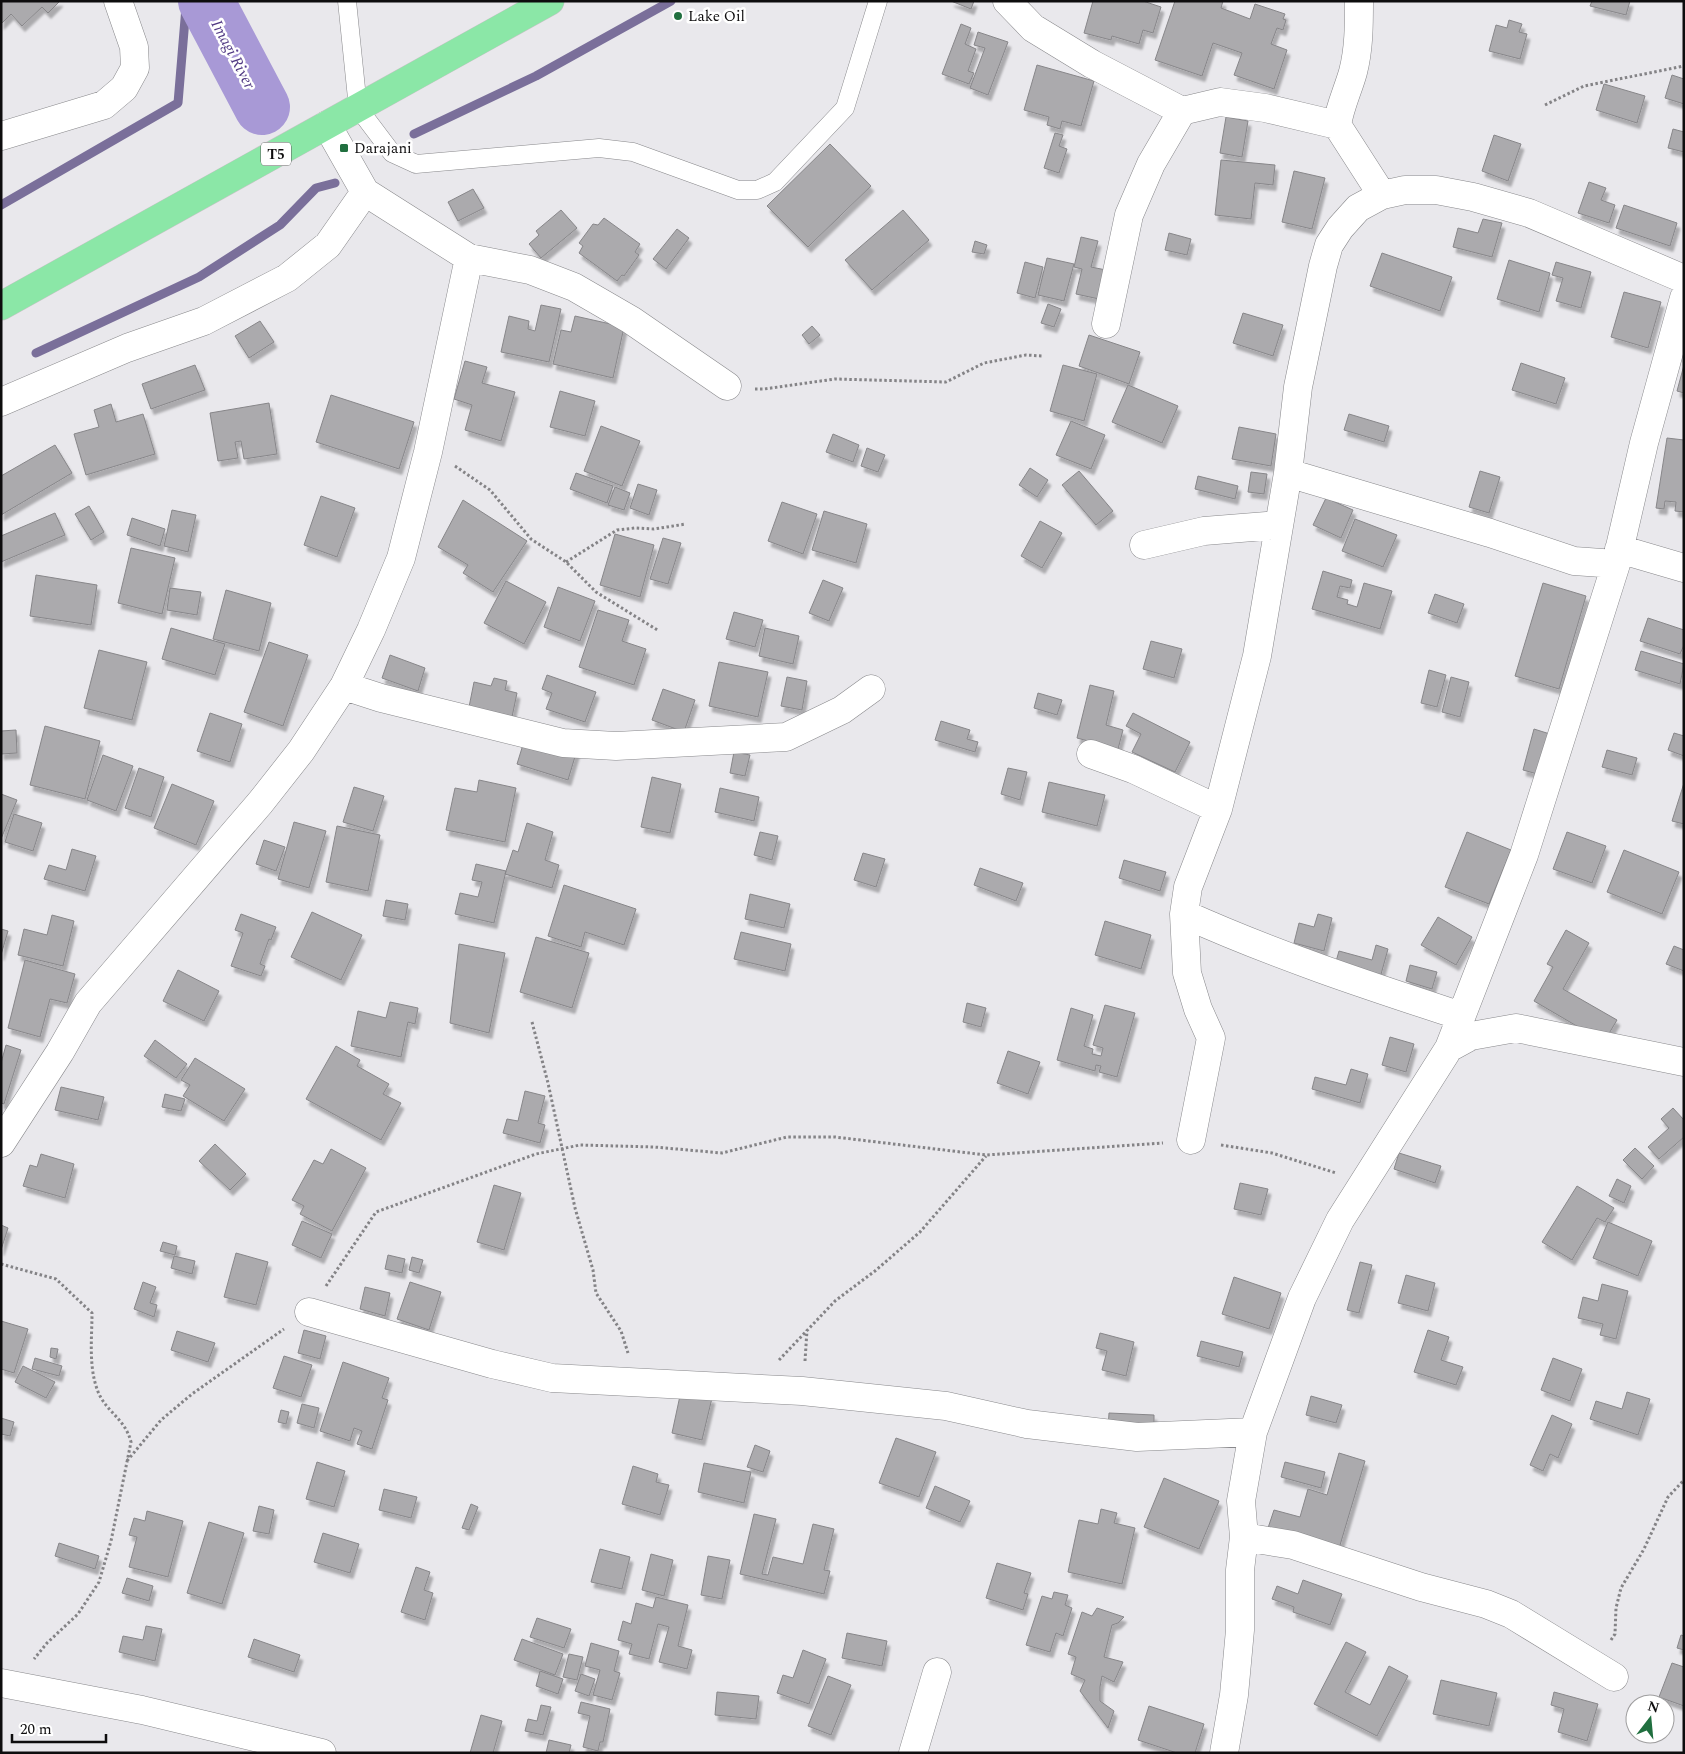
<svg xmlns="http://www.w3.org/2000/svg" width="1685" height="1754" viewBox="0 0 1685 1754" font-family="Spectral,serif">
<defs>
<filter id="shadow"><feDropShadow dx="3" dy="5.5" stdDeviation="1" flood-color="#0004"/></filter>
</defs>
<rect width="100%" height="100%" fill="#e9e8ec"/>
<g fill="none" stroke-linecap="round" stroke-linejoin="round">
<path stroke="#7a6f9a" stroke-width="9" d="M414 134 536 76 671 1
M1 205 178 103 186 7 199 1
M36 353 199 277 280 225 316 188 335 183"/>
<path stroke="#a899d6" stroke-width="56" d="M206 1 262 107"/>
</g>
<path fill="#abaaad" stroke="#878689" filter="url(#shadow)" d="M1 1H60L48 13 42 7 22 26 11 14 1 24Z
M951 1H974L971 9Z
M1093 1H1143L1161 7 1153 33 1143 30 1139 44 1112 36 1111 40 1084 33Z
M1175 1H1223L1221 8 1250 19 1255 4 1285 14 1283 19 1286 20 1283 30 1277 28 1271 44 1287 50 1274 89 1234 75 1242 53 1213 43 1202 76 1155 60Z
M1592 1H1630L1626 15 1590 6Z
M1509 20 1522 24 1519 32 1527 34 1520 59 1489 51 1496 25 1507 28Z
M961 24 971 28 965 44 976 49 968 71 974 73 969 84 942 74Z
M978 32 1008 42 988 95 970 88 985 48 974 45Z
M1037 65 1094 81 1081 126 1062 121 1060 129 1047 125 1049 117 1024 110Z
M1672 75 1684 79V104L1665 98Z
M1604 84 1645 96 1637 123 1596 110Z
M1226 117 1248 121 1242 157 1220 153Z
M1673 129 1684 132V152L1668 148Z
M1055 133 1063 135 1059 146 1067 149 1059 173 1044 168Z
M1494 135 1521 144 1508 181 1482 171Z
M830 144 871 186 808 247 767 206Z
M1221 160 1275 165 1273 185 1255 183 1251 219 1215 215Z
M1294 171 1325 178 1312 229 1282 222Z
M1589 182 1606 188 1601 200 1615 205 1609 223 1578 213Z
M473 189 484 208 458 221 448 202Z
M1624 205 1677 223 1670 246 1616 228Z
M561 210 577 228 541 258 529 244 539 235 536 231Z
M903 210 929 240 872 290 845 260Z
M604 218 640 244 635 252 639 255 624 276 622 275 617 281 579 253 583 246 579 243 593 224 598 225Z
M1483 219 1502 223 1492 257 1453 247 1458 228 1478 233Z
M677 229 689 238 666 269 653 259Z
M1169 233 1191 239 1187 255 1165 250Z
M1081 237 1098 241 1091 267 1106 270 1099 299 1076 294 1082 269 1074 267Z
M975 241 987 245 984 254 972 252Z
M1382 253 1452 277 1440 311 1370 286Z
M1047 258 1074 264 1064 301 1038 295Z
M1509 260 1550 273 1539 312 1497 299Z
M1025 262 1043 267 1035 298 1017 293Z
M1556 262 1591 272 1581 308 1556 301 1563 278 1552 275Z
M1624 292 1661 302 1648 348 1611 337Z
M1048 304 1061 309 1054 327 1041 323Z
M541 305 561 309 549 362 501 352 509 316 529 321 528 329 535 331Z
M1243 313 1283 325 1273 356 1233 343Z
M575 316 624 327 613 378 553 364 561 330 571 332Z
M260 321 274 342 249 358 235 336Z
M812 326 820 335 809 344 802 335Z
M1089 335 1140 352 1129 384 1079 366Z
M465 361 487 367 482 383 515 392 501 441 465 430 472 405 454 399Z
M1521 363 1565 378 1556 404 1512 390Z
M195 365 205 390 151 409 142 384Z
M1063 365 1097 374 1084 421 1050 411Z
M1684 365V393L1677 391Z
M1128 385 1178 406 1162 443 1112 422Z
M560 391 595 401 585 436 550 427Z
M331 395 414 422 399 469 316 442Z
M269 403 277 454 244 459 241 441 235 442 238 458 218 461 210 413Z
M111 404 116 422 143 414 155 454 86 475 74 434 99 427 94 410Z
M1349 414 1389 426 1384 442 1344 430Z
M1071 421 1105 435 1091 469 1056 455Z
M601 426 640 441 622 486 584 471Z
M1239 427 1276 434 1271 466 1232 459Z
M833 434 859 445 853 462 826 452Z
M1667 438 1684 440V512L1675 511 1676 502 1665 501 1664 509 1656 508Z
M55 445 72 473 1 515V476Z
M867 448 885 455 878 472 861 466Z
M1030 468 1048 480 1037 497 1019 485Z
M1079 471 1113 511 1096 525 1062 485Z
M1480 471 1500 477 1489 513 1469 507Z
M1251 472 1267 474 1264 494 1248 492Z
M576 473 613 486 607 503 570 489Z
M1198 476 1238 486 1235 499 1195 489Z
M638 484 657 490 649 515 630 508Z
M615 487 630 493 624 510 608 505Z
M321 496 355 508 337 557 304 545Z
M1326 498 1353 510 1341 538 1313 525Z
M463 500 527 541 493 592 463 573 468 565 438 547Z
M782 502 817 514 803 554 768 541Z
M89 506 104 532 91 540 75 514Z
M172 510 196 515 188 552 164 546Z
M824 511 867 524 856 563 812 550Z
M55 513 65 535 1 562V536Z
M132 518 165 529 160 546 127 535Z
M1355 519 1397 535 1383 567 1342 551Z
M1040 521 1062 533 1042 568 1021 556Z
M615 534 654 545 640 597 600 585Z
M663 538 681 543 668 584 650 579Z
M131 548 175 558 162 614 118 603Z
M1323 571 1352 580 1350 588 1340 586 1337 597 1348 600 1347 604 1357 607 1364 583 1392 591 1380 629 1312 609Z
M36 575 97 585 91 625 30 616Z
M823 580 843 588 829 621 809 613Z
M506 581 546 602 524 644 484 623Z
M1543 583 1586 596 1559 689 1515 676Z
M558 587 595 601 580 641 544 627Z
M170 588 201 592 197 615 167 610Z
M226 590 271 603 259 651 213 639Z
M1435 594 1464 604 1457 623 1428 613Z
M598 610 629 620 622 641 646 649 634 685 579 667Z
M734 612 763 620 755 647 726 639Z
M1648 618 1684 630V645L1680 654 1640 641Z
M171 628 225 644 215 675 162 659Z
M765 628 799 636 793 664 759 656Z
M1151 641 1182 649 1174 678 1143 669Z
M269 642 308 655 283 726 244 712Z
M99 650 147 662 132 720 84 708Z
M1641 651 1684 664 1680 684 1635 670Z
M390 655 425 668 418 691 382 678Z
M719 662 768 672 758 717 709 706Z
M1429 670 1446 675 1437 707 1421 703Z
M547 675 596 692 585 722 546 709 552 693 542 689Z
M787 677 807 681 802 710 781 706Z
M1451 677 1469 682 1460 717 1442 712Z
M494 678 507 681 505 690 517 693 512 717 469 707 474 682 491 686Z
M1090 685 1114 691 1106 725 1123 730 1118 749 1077 738Z
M663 689 695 700 684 732 652 720Z
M1038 693 1062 700 1057 715 1034 708Z
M210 713 242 724 230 762 197 751Z
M1133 713 1190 742 1175 772 1132 752 1141 734 1126 726Z
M941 721 970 730 967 739 978 742 975 752 935 740Z
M45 726 100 741 85 799 30 785Z
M1534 729 1553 735 1541 775 1523 770Z
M16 730 17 753 1 754V731Z
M1674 733 1684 736V756L1668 750Z
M526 735 577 750 568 780 517 764Z
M1607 750 1637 758 1632 775 1602 767Z
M734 752 750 755 745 776 730 773Z
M103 755 133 766 116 811 87 800Z
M139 768 164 777 151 817 125 808Z
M1008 768 1027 772 1020 800 1001 794Z
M652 777 681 784 670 833 641 827Z
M479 780 516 788 505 842 446 830 455 788 477 792Z
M1049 782 1105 795 1097 826 1042 812Z
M1684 783V824L1672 821Z
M172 784 214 801 196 845 154 828Z
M354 787 384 796 373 831 343 822Z
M720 788 759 797 754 821 715 812Z
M1 794 17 800 1 839Z
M14 814 42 823 33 851 5 842Z
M294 822 326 831 309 888 278 879Z
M527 823 553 832 545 860 559 865 552 888 505 874 513 850 518 852Z
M337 826 380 835 368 891 326 882Z
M760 832 778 836 772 860 754 855Z
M1467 832 1511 850 1489 904 1445 887Z
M1567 832 1606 846 1592 883 1553 869Z
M264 840 285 847 276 871 256 864Z
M72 849 96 856 85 891 44 879 49 865 66 870Z
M1624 850 1679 872 1662 914 1607 892Z
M863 853 885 859 876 887 854 880Z
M1124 860 1166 872 1160 891 1119 878Z
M476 864 506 871 494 923 455 914 460 893 478 897 482 882 472 880Z
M980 868 1023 883 1016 901 974 885Z
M564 885 636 909 624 945 585 932 581 947 548 936Z
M750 894 790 904 784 928 745 919Z
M386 900 408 904 405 920 383 916Z
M312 912 362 935 341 980 291 957Z
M241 914 276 927 271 940 269 939 260 964 265 966 261 976 231 966 243 933 235 930Z
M1318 914 1332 918 1324 951 1294 943 1299 923 1314 927Z
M52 915 74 921 63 966 18 955 24 929 47 935Z
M1438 917 1472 937 1456 965 1421 945Z
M1105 921 1151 935 1141 969 1095 955Z
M1 929 8 931 1 955Z
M1566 930 1589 943 1563 989 1617 1020 1604 1042 1534 1001 1553 967 1547 964Z
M741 932 791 944 785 971 734 959Z
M536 937 589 953 572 1008 520 992Z
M459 944 505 953 489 1033 450 1023Z
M1376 945 1388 949 1380 978 1335 965 1339 951 1372 960Z
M1674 946 1684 950V971L1666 964Z
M25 960 75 974 67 1003 50 999 40 1037 8 1028Z
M1410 965 1437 972 1432 989 1406 981Z
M178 970 219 991 204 1021 163 1001Z
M390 1002 418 1008 415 1024 408 1022 401 1057 351 1046 358 1011 386 1018Z
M967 1003 986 1008 981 1027 963 1022Z
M1105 1005 1135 1013 1117 1077 1099 1072 1101 1066 1096 1065 1095 1071 1057 1060 1071 1008 1093 1015 1084 1046 1093 1049 1092 1054 1101 1056 1103 1048 1093 1045Z
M1390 1037 1414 1044 1406 1072 1382 1065Z
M155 1040 187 1064 176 1078 144 1056Z
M6 1045 21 1050 4 1104 1 1103V1063Z
M336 1046 360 1060 357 1066 389 1084 383 1094 401 1103 381 1140 306 1099Z
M1008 1051 1040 1062 1028 1094 997 1083Z
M195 1058 245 1089 224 1121 183 1096 190 1085 181 1080Z
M1351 1069 1368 1074 1360 1103 1312 1089 1315 1077 1346 1085Z
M61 1087 104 1097 98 1120 55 1110Z
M525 1091 545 1096 538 1123 545 1125 540 1143 503 1133 507 1119 518 1121Z
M165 1094 185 1099 181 1111 162 1107Z
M1673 1108 1684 1120V1137L1659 1159 1648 1147 1669 1128 1661 1119Z
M215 1144 246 1174 230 1190 199 1161Z
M1635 1148 1654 1166 1642 1179 1623 1160Z
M331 1149 366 1168 332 1231 300 1214 304 1206 292 1200 314 1160 323 1164Z
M1399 1153 1441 1166 1435 1183 1394 1169Z
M41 1154 74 1164 65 1198 23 1186 30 1165 37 1167Z
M1617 1179 1631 1186 1624 1203 1609 1196Z
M1240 1183 1268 1189 1261 1215 1234 1209Z
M494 1185 521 1193 504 1250 477 1242Z
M1577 1186 1614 1208 1605 1222 1597 1218 1572 1260 1542 1242Z
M302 1221 332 1234 321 1258 292 1245Z
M1608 1222 1652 1241 1638 1276 1593 1258Z
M1 1225 8 1228 1 1250Z
M163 1242 177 1246 175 1255 160 1251Z
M236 1253 268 1262 256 1305 224 1297Z
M388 1255 405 1259 402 1273 385 1269Z
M174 1256 195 1261 192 1274 171 1268Z
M412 1257 423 1260 419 1273 409 1270Z
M1360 1262 1372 1265 1359 1313 1347 1310Z
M1406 1275 1435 1283 1428 1311 1398 1303Z
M1234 1277 1281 1293 1269 1329 1222 1314Z
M143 1282 156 1287 150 1303 157 1305 154 1317 134 1309Z
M410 1282 441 1292 429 1330 397 1319Z
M1602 1284 1628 1291 1616 1339 1600 1335 1603 1324 1578 1318 1583 1297 1598 1301Z
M365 1287 390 1293 385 1316 360 1309Z
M1 1321 28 1329 14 1373 1 1369Z
M304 1330 326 1336 320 1359 298 1353Z
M1428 1330 1449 1337 1441 1360 1463 1367 1456 1385 1414 1372Z
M177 1331 215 1343 208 1362 171 1350Z
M1100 1333 1134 1342 1126 1376 1102 1370 1107 1351 1096 1348Z
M1201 1341 1243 1352 1239 1367 1197 1356Z
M51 1348 58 1349 56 1359 50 1357Z
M284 1356 312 1365 301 1397 273 1388Z
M35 1358 62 1366 59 1376 32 1369Z
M1553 1358 1582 1369 1570 1401 1541 1390Z
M343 1362 389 1378 382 1398 388 1400 372 1449 357 1444 362 1431 354 1428 350 1441 320 1431Z
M23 1366 55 1382 46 1398 15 1382Z
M681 1391 712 1398 702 1440 672 1433Z
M1627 1392 1650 1399 1638 1435 1590 1419 1596 1401 1622 1409Z
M1311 1396 1342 1405 1336 1423 1306 1415Z
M302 1404 319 1408 314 1428 297 1423Z
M281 1410 289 1412 286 1424 278 1422Z
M1109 1413 1154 1415V1431L1108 1429Z
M1552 1415 1572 1424 1558 1458 1550 1454 1543 1471 1530 1465Z
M1 1418 14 1422 10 1436 1 1434Z
M896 1438 936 1452 919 1497 879 1483Z
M755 1445 770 1451 763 1472 747 1467Z
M1339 1453 1365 1461 1338 1552 1267 1531 1274 1510 1300 1517 1308 1489 1327 1495Z
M317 1462 345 1471 334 1507 306 1499Z
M1285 1462 1325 1472 1321 1488 1281 1477Z
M704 1463 751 1472 744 1503 698 1492Z
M633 1466 658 1474 656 1482 669 1485 660 1515 622 1504Z
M1164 1478 1219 1501 1199 1549 1144 1527Z
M935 1486 970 1501 960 1522 926 1508Z
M384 1489 417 1497 411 1518 379 1510Z
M471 1504 478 1507 469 1530 462 1528Z
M259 1506 274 1510 269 1534 253 1531Z
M1101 1509 1117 1513 1114 1523 1135 1528 1122 1584 1068 1572 1079 1520 1098 1524Z
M147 1511 183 1521 168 1577 129 1567 137 1537 129 1535 134 1518 145 1521Z
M754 1514 776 1519 762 1574 768 1575 773 1557 803 1564 813 1524 834 1529 824 1570 830 1571 824 1594 740 1574Z
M209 1522 244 1533 222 1604 187 1593Z
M323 1533 359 1544 350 1573 314 1562Z
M59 1543 99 1556 95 1569 55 1556Z
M600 1549 630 1557 622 1589 591 1582Z
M651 1554 673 1560 664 1596 642 1590Z
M708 1556 730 1560 722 1599 701 1595Z
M997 1563 1031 1573 1024 1593 1028 1594 1023 1610 986 1598Z
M416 1567 430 1572 424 1590 433 1593 425 1620 401 1612Z
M127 1578 153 1586 149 1601 122 1593Z
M1303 1580 1342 1594 1330 1625 1293 1612 1294 1607 1272 1599 1277 1586 1298 1594Z
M1054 1592 1068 1595 1065 1605 1072 1608 1063 1636 1056 1633 1050 1652 1026 1645 1042 1596 1052 1599Z
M656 1597 688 1605 678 1646 692 1650 687 1669 659 1662 669 1627 658 1624 649 1659 629 1654 632 1644 618 1640 623 1621 631 1624 636 1603 653 1608Z
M1097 1608 1124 1617 1118 1623 1112 1625 1104 1657 1123 1662 1114 1682 1102 1676 1100 1687V1701L1114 1711 1108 1728 1080 1691 1085 1680 1071 1674 1076 1657 1068 1654 1082 1612 1092 1616Z
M537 1618 571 1629 564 1648 530 1637Z
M146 1626 162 1629 155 1661 119 1652 123 1636 143 1640Z
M847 1633 887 1641 882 1666 842 1658Z
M1681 1635 1684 1636V1650L1677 1648Z
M254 1639 300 1655 294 1672 248 1657Z
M522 1639 563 1654 555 1675 514 1660Z
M1346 1642 1366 1652 1345 1692 1370 1705 1389 1666 1408 1676 1377 1736 1314 1704Z
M591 1643 619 1651 614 1671 620 1673 612 1700 593 1695 600 1670 585 1666Z
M803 1650 826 1659 809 1704 777 1693 783 1675 793 1678Z
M569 1654 583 1657 577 1680 563 1677Z
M1672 1663 1684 1667V1706L1659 1697Z
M540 1671 563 1679 558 1694 536 1686Z
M581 1674 595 1679 589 1696 575 1691Z
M828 1676 851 1685 831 1735 808 1726Z
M1441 1680 1497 1693 1489 1726 1433 1714Z
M717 1692 759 1696 756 1719 715 1715Z
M1554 1692 1598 1704 1587 1741 1558 1732 1564 1709 1551 1705Z
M581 1702 610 1709 603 1742H600L598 1751 583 1747 590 1716 578 1713Z
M541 1705 551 1707 543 1735 525 1731 528 1719 537 1721Z
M1149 1706 1204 1724 1195 1753H1177L1138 1740Z
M481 1715 502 1721 493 1753H470Z
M549 1740 571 1745 569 1753H546Z"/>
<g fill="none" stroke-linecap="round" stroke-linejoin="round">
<defs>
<path id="lane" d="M347 1 358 108 392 153 416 164 599 148 633 152 738 190H757L775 182 845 108 878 1"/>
<path id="street" d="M1007 1 1033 28 1092 64 1182 111
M1359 1C1359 25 1359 49 1353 72 1348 90 1340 106 1337 125L1382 195
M1 136 104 105 124 88 135 68 134 47 118 1
M469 258 530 270 574 287 631 320 727 386
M1106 324 1129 215 1151 164 1182 111 1220 102 1265 108 1337 125
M1 402 127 348 204 321 287 278 328 245 365 192 327 125
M1288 473 1490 533 1574 561 1616 564
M1144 545 1204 531 1278 525
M1619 549 1684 568
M344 686 381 698 563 743 616 746 786 737 842 710 871 689
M1091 754 1133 769 1218 809
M1184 914C1275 955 1366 985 1461 1016
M1449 1048 1524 855 1616 564 1644 443 1684 298
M1191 1140 1211 1038 1198 1009 1187 973 1184 914 1188 887 1218 809 1257 656 1288 473 1298 387 1323 266 1329 245 1340 228 1358 208 1382 195 1405 190H1436L1473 197 1529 213 1684 279
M1 1143 60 1052 88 1003 260 803 301 751 344 686 371 630 401 558 428 452 469 258 365 192
M309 1312 492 1364 552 1378 802 1391 946 1406 1027 1424 1137 1437 1253 1432
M1244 1537 1293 1545 1421 1587 1486 1604 1511 1614 1614 1677
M1 1683 142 1710 322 1753
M913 1753 937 1672
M1224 1753 1234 1695 1240 1630V1570L1244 1537 1241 1501 1253 1432 1302 1298 1340 1220 1449 1048 1471 1036 1516 1028 1684 1062"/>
<path id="highway" d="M1 306 550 1"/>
</defs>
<use href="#lane" stroke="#88888b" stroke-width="19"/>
<use href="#street" stroke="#88888b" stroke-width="29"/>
<use href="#highway" stroke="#c5c5c5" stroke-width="29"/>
<path stroke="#848386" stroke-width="3" stroke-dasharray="2.5 2.5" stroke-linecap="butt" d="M1545 105 1584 86 1684 66
M755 389H764L835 379 946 382 984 363 1026 355 1042 356
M455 466 490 490 531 539 566 562 596 592 659 631
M566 562 617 530 635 528 654 529 686 524
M532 1022 548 1083 575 1208 593 1270 596 1293 621 1331 628 1353
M1221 1145 1272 1153 1336 1173
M1 1264 56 1279 92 1313C92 1339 88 1369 99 1394 108 1413 125 1419 131 1442L111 1541 99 1582 78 1614 47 1643 34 1659
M326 1286 376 1212 536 1154 580 1145 654 1147 722 1153 787 1137H835L986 1155 1163 1143
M779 1360 835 1301 875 1271 920 1232 986 1156
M805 1361 807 1330
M127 1461 161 1420 192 1394 284 1329
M1611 1640 1615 1634 1616 1608 1621 1588 1644 1549 1668 1497 1684 1480"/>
<use href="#lane" stroke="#fff" stroke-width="18"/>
<use href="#street" stroke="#fff" stroke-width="28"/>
<use href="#highway" stroke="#8be7a7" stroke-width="28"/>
</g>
<g fill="#206f3f" stroke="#fff" stroke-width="2">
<circle cx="678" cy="16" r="5"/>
<rect x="339" y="143" width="10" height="10" rx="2.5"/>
</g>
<g text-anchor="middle" stroke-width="5" stroke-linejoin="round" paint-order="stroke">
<rect fill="#fff" stroke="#565656" stroke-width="1" x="261" y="142.5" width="30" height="23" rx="4"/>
<g font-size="14" font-weight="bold" fill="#0e0d0e">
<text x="276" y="159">T5</text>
</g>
<g font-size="15" fill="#0e0d0e" stroke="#fff" text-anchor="start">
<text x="688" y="21">Lake Oil</text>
<text x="354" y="153">Darajani</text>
</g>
<g font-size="16" font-style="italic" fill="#523b84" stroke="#fff">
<text transform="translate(234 54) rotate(62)" y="6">Imagi River</text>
</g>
</g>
<rect width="1685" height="1754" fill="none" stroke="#0e0d0e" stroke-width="5"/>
<g transform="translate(1650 1719) rotate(16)"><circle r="24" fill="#ffffff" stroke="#9f9e9f"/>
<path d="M0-4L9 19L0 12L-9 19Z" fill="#206f3f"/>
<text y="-8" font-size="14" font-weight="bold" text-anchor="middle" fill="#0e0d0e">N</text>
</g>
<path d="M12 1734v8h94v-8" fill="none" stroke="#0e0d0e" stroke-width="2.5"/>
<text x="20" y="1734" font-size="15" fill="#0e0d0e" stroke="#ffffff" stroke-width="4" paint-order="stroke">20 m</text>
</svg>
